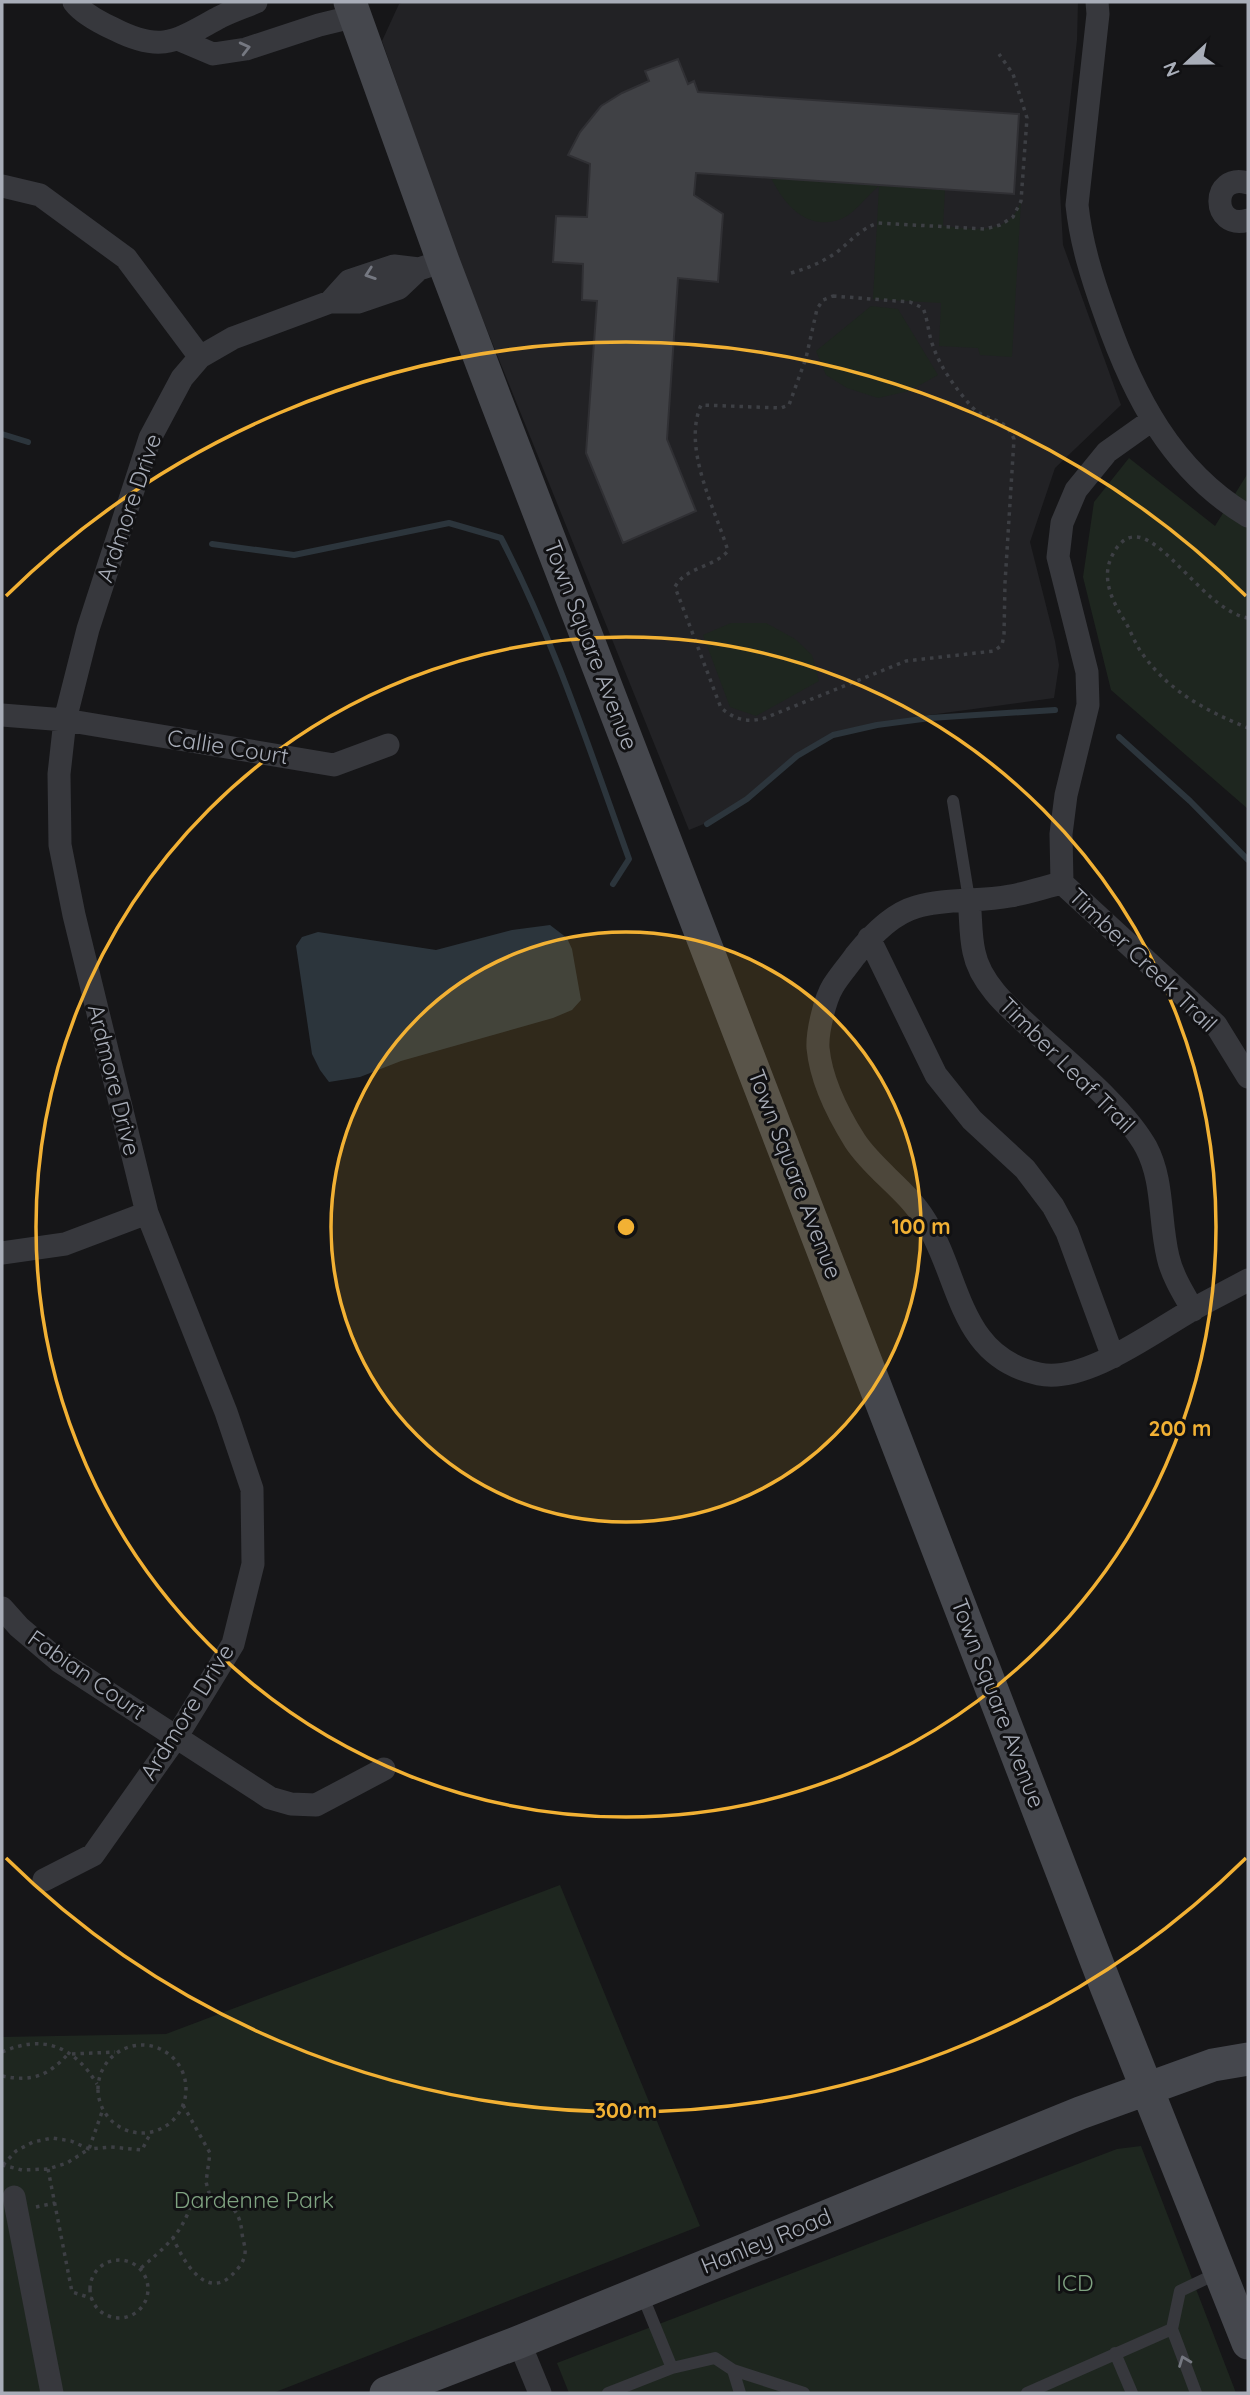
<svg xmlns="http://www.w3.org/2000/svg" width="1250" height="2395" viewBox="0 0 1250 2395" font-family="Quicksand,sans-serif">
<rect width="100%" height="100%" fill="#161618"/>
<path fill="#222225" d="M404 2H1078L1077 40 1060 191 1063 245 1121 405 1055 468 1030 542 1055 641 1059 665 1054 698 929 715 833 734 797 755 746 798 706 823 689 830 456 253 382 41 399 4Z"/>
<path fill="#1e261f" d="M771 178 945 190 943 226C964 228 997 235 1013 216 1016 213 1019 206 1021 201L1012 357 980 355 978 348 939 346 941 303 873 299 879 186C866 196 856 213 841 219 807 232 784 204 771 178Z
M871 306 898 309 938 375 909 391 878 398 847 388 826 375 816 351Z
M1129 458 1215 526 1248 473V809L1111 690 1083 577 1094 502Z
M731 623H766L795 639 812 655 819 681 756 716 730 707 703 635Z
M560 1885 700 2226 273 2393H2V2037L166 2034Z
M1141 2146 1236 2393H569L557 2363 1117 2149Z"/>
<path fill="#2c353c" d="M550 925 567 938 572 949 581 1000 572 1010 553 1018 401 1061 360 1077 329 1082 320 1070 312 1054 296 946 302 937 318 932 436 950 512 930Z"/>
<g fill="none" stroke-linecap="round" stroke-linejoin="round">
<path stroke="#2c353c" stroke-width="6" d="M2 434 28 442
M212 544 294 555 449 523 501 538C554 640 590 751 629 859L613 884
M1119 737 1190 801 1248 860
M707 824 747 799 797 756 833 735 877 725 930 718 1055 710"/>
</g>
<path fill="#404145" stroke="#303034" stroke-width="2" d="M678 59 688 84 694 81 698 92 1019 114 1014 194 696 173 694 195 723 214 718 282 678 278 667 439 696 511 623 543 586 453 597 301 582 300 583 264 553 262 556 216 587 217 590 164 568 155 580 132 601 106 622 93 649 81 645 71Z"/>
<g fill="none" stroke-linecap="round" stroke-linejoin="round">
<path stroke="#3d3f44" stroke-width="3.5" stroke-dasharray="3.5 5" stroke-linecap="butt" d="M791 273C808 268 823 262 837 252 851 241 860 229 878 223L985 229 1000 225 1013 217 1021 201 1027 118 1013 74 999 54
M833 296 910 302 923 308C928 320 928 333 933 346 940 367 956 389 972 407 987 423 1003 414 1014 439L1005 583 1004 635 1002 645 994 651 906 661 765 718C747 723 736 720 721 708L675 587C685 567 713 568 728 551 715 508 682 449 701 405L781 408 789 405 806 358 817 309 823 300Z
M1248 618C1206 611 1163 533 1133 537 1122 538 1115 549 1111 558 1101 581 1114 604 1126 623 1132 634 1136 646 1144 656 1171 693 1207 711 1248 728
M98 2089a44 44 0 1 1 88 0a44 44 0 1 1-88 0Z
M2 2052C43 2034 74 2046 97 2084
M72 2054 115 2052
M2 2076C33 2082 48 2076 69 2053
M183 2105 210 2153 206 2182 211 2200
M2 2165 22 2170 48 2169 67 2163 89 2149 103 2109
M3 2165 16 2151 33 2142 52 2138 71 2141 89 2149 111 2147 142 2150 151 2132
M48 2169 72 2292 91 2298
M36 2207 55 2203
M90 2289a29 29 0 1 1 58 0a29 29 0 1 1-58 0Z
M141 2268C164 2248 181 2235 191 2205 219 2198 238 2199 242 2232 242 2238 246 2247 245 2253 244 2263 237 2270 231 2276 204 2300 182 2258 173 2238"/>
<path stroke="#37383d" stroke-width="12" d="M953 801 969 899
M1115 2353 1132 2393
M672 2368 715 2358 733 2370 740 2393
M733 2370 804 2393
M608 2393 672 2368 641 2292
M1027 2393 1172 2329
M1196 2393 1172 2329 1180 2291 1220 2272"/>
<path stroke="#37383d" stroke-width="23" d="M74 2C83 14 101 23 114 29 163 54 177 40 220 17 232 11 244 7 256 2
M1097 2 1098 14 1077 205C1081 243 1092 278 1105 314 1133 395 1172 471 1248 516
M180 40 213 54 246 49 319 25 356 16
M1248 183C1210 172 1211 231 1248 220
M2 186 40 195 126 258 200 357
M330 302 349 281 394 266 419 269
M1152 420 1107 452 1076 490 1062 523 1058 557 1087 672 1088 705 1066 795 1061 834 1062 883 1216 1025 1248 1077
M2 715 65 720 334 765 388 745
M1062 883C1045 887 1028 893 1010 896 979 902 946 898 916 907 891 914 870 937 855 956 848 966 839 976 833 986 825 999 817 1032 818 1048 821 1080 838 1114 855 1141 874 1170 906 1189 925 1220 961 1278 958 1357 1039 1374 1085 1384 1153 1332 1192 1310 1211 1299 1230 1290 1248 1280
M969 899C971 916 970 935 974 952 980 983 1009 1008 1031 1028 1066 1061 1123 1106 1146 1147 1164 1181 1159 1220 1168 1257 1172 1275 1183 1293 1193 1310
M869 938 936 1075 972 1120 1025 1169 1053 1206 1067 1232 1113 1357
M2 1253 65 1244 147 1213
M2 1608 19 1627 59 1661 270 1798 291 1804 316 1805 384 1769
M44 1880 93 1855 177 1736 233 1644 253 1564 252 1489 226 1412 147 1213 74 915 60 845 59 774 65 720 88 629 150 438 182 378 200 357 233 338 330 302H358L399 288 419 269 443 261
M14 2197 52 2393
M519 2342 540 2393"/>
<path stroke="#45474d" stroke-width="33" d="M350 2 443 261 495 398 1106 1986 1248 2343
M386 2393 519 2342 1080 2113 1213 2065 1248 2059"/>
</g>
<defs><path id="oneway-chevron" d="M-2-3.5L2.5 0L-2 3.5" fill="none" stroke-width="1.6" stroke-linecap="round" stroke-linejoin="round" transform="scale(1.75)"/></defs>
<g stroke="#757881">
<use href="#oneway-chevron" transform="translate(245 48) rotate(-14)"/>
<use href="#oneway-chevron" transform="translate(370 274) rotate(161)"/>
<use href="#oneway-chevron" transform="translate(1184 2361) rotate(-111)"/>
</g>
<circle cx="626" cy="1227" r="295" fill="#f2b134" fill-opacity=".12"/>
<g fill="none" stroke="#f2b134" stroke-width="3.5">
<circle cx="626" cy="1227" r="295"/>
<circle cx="626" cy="1227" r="590"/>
<path d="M1246 1858A884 884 0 0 1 6 1858M6 596A884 884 0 0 1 1246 596"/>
</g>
<g text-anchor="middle" stroke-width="6" stroke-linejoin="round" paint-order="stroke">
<g font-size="23" fill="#a8adb8" stroke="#111113">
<text transform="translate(129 508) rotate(-71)" y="8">Ardmore Drive</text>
<text transform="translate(591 645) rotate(69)" y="8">Town Square Avenue</text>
<text transform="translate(228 747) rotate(9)" y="8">Callie Court</text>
<text transform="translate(1143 960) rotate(44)" y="8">Timber Creek Trail</text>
<text transform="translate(1067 1065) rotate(45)" y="8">Timber Leaf Trail</text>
<text transform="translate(114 1080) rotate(76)" y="8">Ardmore Drive</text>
<text transform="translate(795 1174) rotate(69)" y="8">Town Square Avenue</text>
<text transform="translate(87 1675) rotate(35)" y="8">Fabian Court</text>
<text transform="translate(998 1703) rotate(69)" y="8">Town Square Avenue</text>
<text transform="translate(187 1712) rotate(-58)" y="8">Ardmore Drive</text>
<text transform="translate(766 2241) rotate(-22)" y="8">Hanley Road</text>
</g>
<g font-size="23" fill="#7fa381" stroke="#111113">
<text x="254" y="2208">Dardenne Park</text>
<text x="1075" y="2291">ICD</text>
</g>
</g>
<circle cx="626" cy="1227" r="10" fill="#f2b134" stroke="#111113" stroke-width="3.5"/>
<g font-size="21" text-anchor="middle" font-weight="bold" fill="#f2b134" stroke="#111113" stroke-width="6" stroke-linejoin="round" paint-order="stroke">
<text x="921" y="1234">100 m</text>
<text x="1180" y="1436">200 m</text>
<text x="626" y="2118">300 m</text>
</g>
<rect width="1250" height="2395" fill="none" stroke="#a8adb8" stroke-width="7"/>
<g transform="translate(1187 63) rotate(248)" stroke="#111113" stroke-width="5" paint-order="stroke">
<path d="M0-5L12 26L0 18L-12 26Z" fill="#a8adb8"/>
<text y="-10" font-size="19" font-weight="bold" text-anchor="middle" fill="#a8adb8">N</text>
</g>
</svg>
